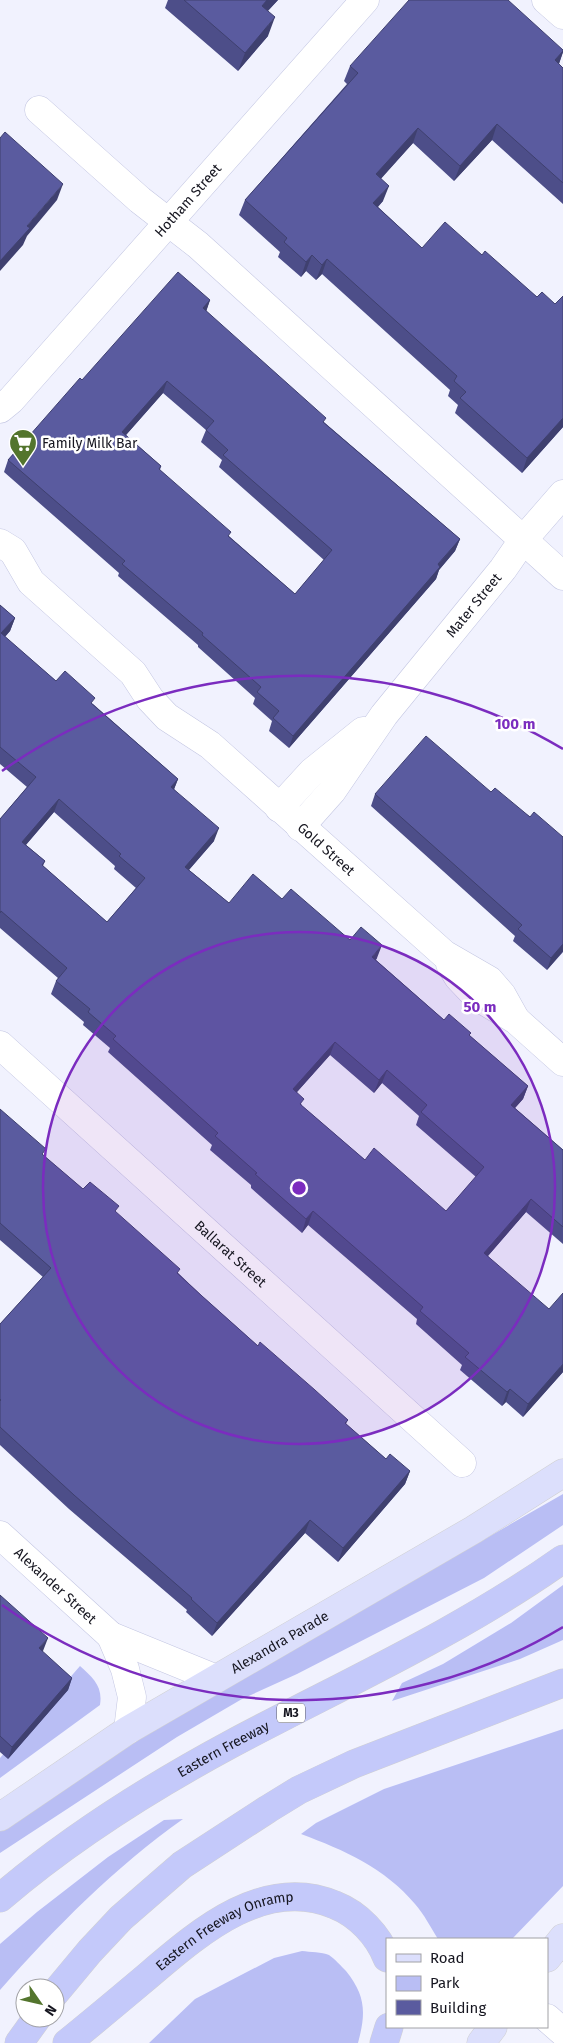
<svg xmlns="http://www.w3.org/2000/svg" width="563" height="2043" viewBox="0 0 563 2043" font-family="'Fira Sans',sans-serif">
<rect width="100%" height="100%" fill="#f1f2fe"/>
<path fill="#b9bef4" d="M563 1494V1525L484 1578 297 1674 242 1699 177 1737 0 1853V1831L138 1738Z
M563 1585V1640L520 1659 392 1701 402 1683 443 1664 511 1623Z
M80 1666C93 1678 103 1686 100 1705L0 1778V1758Z
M563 1729V1886L512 1939H438C431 1928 424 1914 415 1904 385 1868 344 1850 301 1834L316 1823 384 1789Z
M183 1819C114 1868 56 1927 0 1990V1944L37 1912 108 1857 164 1820Z
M302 1951C310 1952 322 1952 329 1955 335 1959 341 1966 346 1971 366 1996 366 2013 358 2043H149L195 1999 274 1958Z"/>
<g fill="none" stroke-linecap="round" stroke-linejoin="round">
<defs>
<g id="minor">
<path d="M39 110 140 200 198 245 563 576"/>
<path id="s1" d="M0 409 11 400 365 0"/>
<path id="s2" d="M0 543 13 551 31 582 133 673 150 699 167 717 210 745 444 954 489 980 502 995 516 1020"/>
<path d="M279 808 312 772 363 731"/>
<path id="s3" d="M300 827 332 791 384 715 503 569 523 540 563 494"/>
<path d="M450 964 458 977 476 996 516 1020 563 1062"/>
<path id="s4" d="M0 1045 462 1463"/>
<path id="s5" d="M0 1535 111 1636 214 1678"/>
<path d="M111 1636 125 1669 132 1697 128 1730"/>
<path d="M547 2018 563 2032"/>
</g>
<path id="tertiary" d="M546 0 563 15"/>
<g id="primary">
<path id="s6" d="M0 1817 128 1730 473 1530 563 1473"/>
<path d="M547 1958 563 1938"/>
<path d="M481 2043 493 2027"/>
</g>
<g id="motorway">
<path id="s7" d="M0 1898C70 1838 151 1787 233 1743 344 1684 460 1632 563 1559"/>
<path d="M55 1993 90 1951 121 1918 182 1865 268 1809 299 1790 354 1764 563 1683"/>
<path d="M19 2043 37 2018"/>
<path id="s8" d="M67 2043C93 2022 118 2001 143 1980 195 1936 262 1874 335 1905 358 1914 378 1935 387 1958"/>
<path d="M384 2043 389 2027"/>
</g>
</defs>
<use href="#minor" stroke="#c3c6e2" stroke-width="29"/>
<use href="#tertiary" stroke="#c3c6e2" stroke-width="29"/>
<use href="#primary" stroke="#d0d0d2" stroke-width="29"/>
<use href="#motorway" stroke="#d0d0d2" stroke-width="29"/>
<use href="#minor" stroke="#fff" stroke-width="28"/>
<use href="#tertiary" stroke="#fff" stroke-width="28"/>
<use href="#primary" stroke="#dcdffc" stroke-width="28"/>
<use href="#motorway" stroke="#c4c9fa" stroke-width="28"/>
</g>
<path fill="#4d4e89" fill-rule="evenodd" d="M168 0H278L268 11V36L238 71 165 8Z
M563 50V52L559 64 563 68V204L492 140 454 181 413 143 381 178 383 201 378 207 422 248 482 255 537 297 555 304 563 296V427L522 473 455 413 458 405 448 396 450 390 322 274 316 280 306 271 301 277 278 257 280 252 239 215 245 200 347 84 344 81 350 66Z
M210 300 206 311 325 423 460 539 455 551 439 570 436 579 289 748 269 731 272 721 253 704 255 698 198 647V645L118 576 119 573 4 472 8 460 82 380ZM163 393 206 430 201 442 222 460 219 467 324 560 295 594 230 537 160 470 161 466 126 435Z
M0 605 15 618 10 631 5 637 56 681 93 704 178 779 174 789 214 841 189 870 229 903 282 899 350 940 377 958 376 960 444 1020 470 1036 528 1086 523 1099 515 1108 563 1150V1244L526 1212 488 1256 563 1372 523 1417 506 1402 502 1406 460 1370 462 1365 416 1324 417 1319 308 1225 302 1233 251 1188V1185L210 1150 212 1145 108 1052 110 1048 83 1025 84 1022 51 994 56 981 58 978 0 928V819L27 787 0 764ZM54 812 115 866 114 869 136 888 107 922 43 866 45 861 26 845ZM330 1055 374 1093 382 1083 419 1116 416 1125 476 1177 446 1211 365 1160 302 1106 297 1092Z
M491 792 563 837V952L547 970 513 941 515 936 371 806 375 794Z
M0 1109 44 1156 83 1189 116 1213 202 1296 258 1346 348 1420 346 1424 386 1459 410 1471 405 1484 338 1562 305 1533 212 1636 186 1612 187 1610 69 1509 0 1445V1324L43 1277 0 1240Z
M0 1595 43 1651 42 1652 72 1678 68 1690 8 1759 0 1752Z"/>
<path fill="#3f406f" d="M267 0H278L255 24 262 6Z
M275 17 268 36 238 71 245 53Z
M563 51V52L558 66 555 60Z
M497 124 492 140 454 181 460 166Z
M418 128 413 143 371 190 376 174Z
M63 184 57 200 27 236 23 245 0 271V261L27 226Z
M389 186 383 201 367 218 373 203Z
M312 255 306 271 301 277 306 262Z
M327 259 322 274 316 280 322 265Z
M210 300 206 312 203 308Z
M167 381 163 393 118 444 122 432Z
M563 418V427L522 473 527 458Z
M460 539 455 551 439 570 436 579 289 748 293 736Z
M15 618 10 631 0 642 1 633Z
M178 779 173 792 171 787Z
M59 799 54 812 17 855 22 842Z
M219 828 214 841 180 880 185 867Z
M563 944V951L547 970 551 958Z
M382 945 377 958 367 970 372 957Z
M335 1042 330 1055 288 1102 293 1089Z
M387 1070 382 1083 374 1093 379 1080Z
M528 1086 523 1099 506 1118 511 1105Z
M531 1199 526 1212 479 1266 484 1253Z
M313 1211 308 1225 302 1233 306 1219Z
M563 1364V1372L523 1417 528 1404Z
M510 1389 506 1402 502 1406 507 1392Z
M410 1471 405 1484 338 1562 343 1548Z
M310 1520 305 1533 212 1636 217 1623Z
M48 1638 43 1651 34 1661 39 1648Z
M72 1678 68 1690 8 1759 12 1747Z"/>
<path fill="#5a5b9f" stroke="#3f406f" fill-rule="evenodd" d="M184 0H267L262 6 275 17 245 53Z
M409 0H508L563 50V51L555 60 563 68V183L497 124 460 166 418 128 376 174 389 186 373 203 422 248 445 222 482 255 485 251 537 297 542 292 555 304 563 296V418L527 458 460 398 466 392 454 381 457 376 327 259 322 265 312 255 306 262 284 242 287 238 245 200 358 73 350 66Z
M5 132 63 184 27 226 30 228 0 261V138Z
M178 272 210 300 203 308 326 418 323 422 460 539 438 564 440 567 293 736 273 718 279 711 257 692 261 687 202 635 203 633 122 564 125 561 8 460 80 378 82 380ZM167 381 214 421 206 430 228 450 223 455 332 550 295 594 228 536 231 532 159 469 161 466 122 432Z
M0 605 15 618 1 633 56 681 65 671 95 698 91 703 178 779 171 787 219 828 185 867 229 903 253 874 282 899 291 889 350 940 361 927 382 945 372 957 444 1020 449 1014 471 1033 469 1035 528 1086 511 1105 563 1150V1227L531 1199 484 1253 549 1309 563 1293V1364L528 1404 510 1389 507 1392 465 1357 469 1353 420 1311 423 1307 313 1211 306 1219 255 1174 257 1173 215 1136 218 1133 113 1039 116 1036 88 1012 90 1009 56 981 67 968 1 911 0 913V819L36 777 0 747ZM59 799 121 854 119 856 145 878 107 922 42 865 45 861 22 842ZM335 1042 379 1080 387 1070 427 1105 421 1112 484 1167 446 1211 374 1148 365 1160 300 1104 304 1099 293 1089Z
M426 736 491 792 495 788 530 817 534 812 563 837V944L551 958 518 929 522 925 375 794Z
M0 1109 46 1149 42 1154 83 1189 90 1182 119 1206 115 1211 180 1269 177 1273 202 1296 258 1346 260 1342 315 1390 348 1420 345 1423 386 1459 390 1454 410 1471 343 1548 310 1520 217 1623 191 1599 192 1598 74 1495 0 1427V1401L1 1400 0 1399V1324L51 1268 0 1223Z
M0 1595 48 1638 39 1648 72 1678 12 1747 0 1736Z"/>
<circle cx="299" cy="1188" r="256" fill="#7b2cbf" fill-opacity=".12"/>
<g fill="none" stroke="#7b2cbf" stroke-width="2.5">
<circle cx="299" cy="1188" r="256"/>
<path d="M563 1627A512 512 0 0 1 2 1605M2 771A512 512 0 0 1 563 749"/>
</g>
<defs>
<symbol id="supermarket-pin" viewBox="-11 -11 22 30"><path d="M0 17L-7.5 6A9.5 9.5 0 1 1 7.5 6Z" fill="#53752d" stroke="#fff"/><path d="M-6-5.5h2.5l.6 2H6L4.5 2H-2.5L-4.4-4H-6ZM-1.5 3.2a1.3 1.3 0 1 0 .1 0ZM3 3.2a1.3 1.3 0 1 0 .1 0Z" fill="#fff"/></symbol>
</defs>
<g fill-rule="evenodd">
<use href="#supermarket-pin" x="7" y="427" width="32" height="43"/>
</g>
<g text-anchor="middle" stroke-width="5" stroke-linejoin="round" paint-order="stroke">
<rect fill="#fff" stroke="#5c5c63" stroke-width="1" x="277" y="1703.5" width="28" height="19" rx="4"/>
<g font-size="12" font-weight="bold" fill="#161620">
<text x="291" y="1717">M3</text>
</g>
<g font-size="14" fill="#161620" stroke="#fff">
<text dy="5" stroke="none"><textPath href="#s1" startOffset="281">Hotham Street</textPath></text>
<text dy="5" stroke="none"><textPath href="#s3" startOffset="282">Mater Street</textPath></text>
<text dy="5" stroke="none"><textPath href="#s2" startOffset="451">Gold Street</textPath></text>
<text dy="5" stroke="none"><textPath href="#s4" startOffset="311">Ballarat Street</textPath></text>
<text dy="5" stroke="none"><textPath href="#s5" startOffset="75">Alexander Street</textPath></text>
<text dy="5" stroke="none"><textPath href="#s6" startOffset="330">Alexandra Parade</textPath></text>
<text dy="5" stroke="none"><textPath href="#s7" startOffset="269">Eastern Freeway</textPath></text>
<text dy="5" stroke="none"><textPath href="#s8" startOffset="196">Eastern Freeway Onramp</textPath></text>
</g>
<g font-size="14" fill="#161620" stroke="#fff" text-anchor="start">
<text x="42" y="448">Family Milk Bar</text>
</g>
</g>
<circle cx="299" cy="1188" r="8" fill="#7b2cbf" stroke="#fff" stroke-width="2.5"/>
<g font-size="15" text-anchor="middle" font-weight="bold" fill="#7b2cbf" stroke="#fff" stroke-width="5" stroke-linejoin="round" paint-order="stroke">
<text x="515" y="729">100 m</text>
<text x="480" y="1012">50 m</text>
</g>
<rect x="386" y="1938" width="162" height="90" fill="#ffffff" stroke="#a2a2a6"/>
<rect x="396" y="1954" width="25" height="8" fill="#dcdffc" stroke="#a2a2a6"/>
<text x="430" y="1963" font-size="15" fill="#161620">Road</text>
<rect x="396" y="1976" width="25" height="15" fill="#b9bef4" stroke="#a2a2a6"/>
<text x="430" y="1988" font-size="15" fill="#161620">Park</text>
<rect x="396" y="2000" width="25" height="15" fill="#5a5b9f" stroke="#a2a2a6"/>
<text x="430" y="2013" font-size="15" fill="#161620">Building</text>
<g transform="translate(40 2003) rotate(124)"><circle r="24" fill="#ffffff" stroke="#a2a2a6"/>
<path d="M0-4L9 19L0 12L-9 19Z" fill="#53752d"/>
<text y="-8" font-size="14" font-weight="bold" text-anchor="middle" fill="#161620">N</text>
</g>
</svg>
